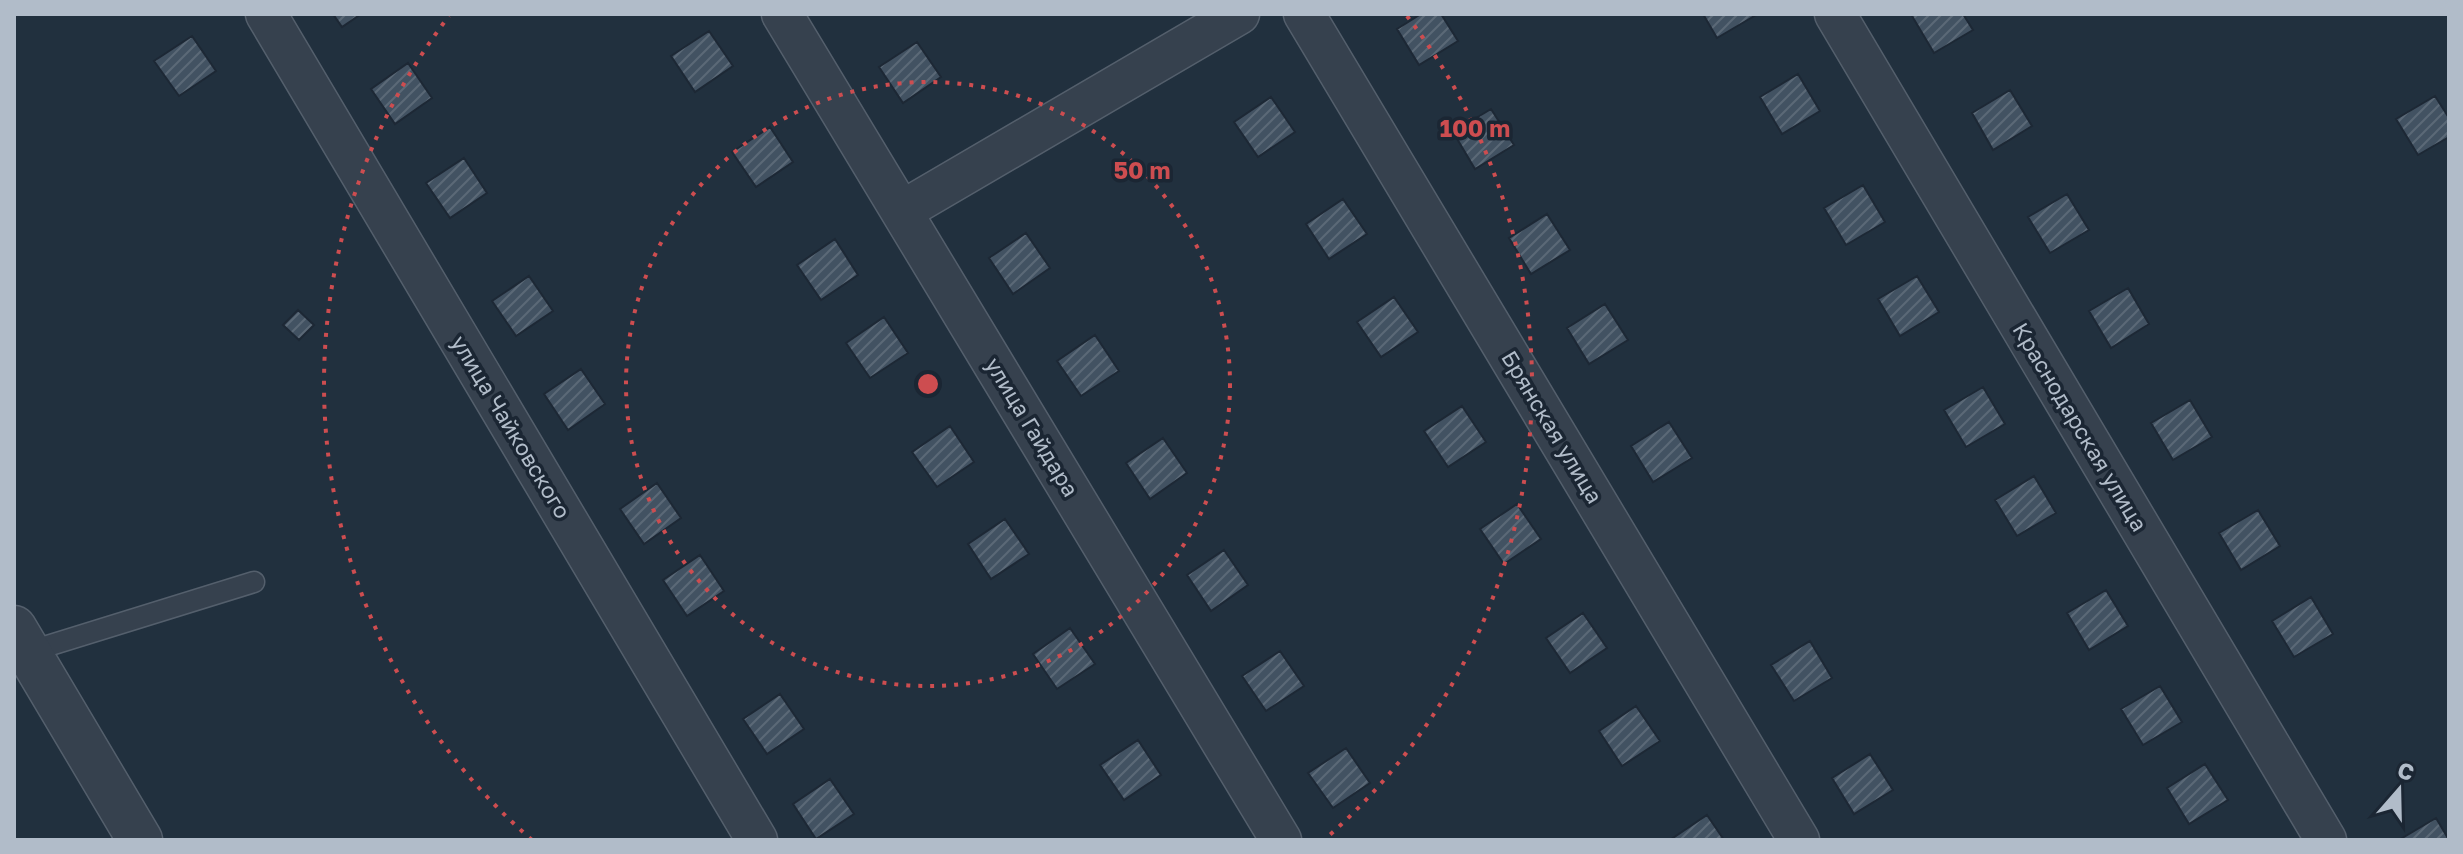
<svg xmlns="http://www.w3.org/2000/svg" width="2463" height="854" viewBox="0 0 2463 854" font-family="'Golos Text',sans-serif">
<defs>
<pattern id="building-hatch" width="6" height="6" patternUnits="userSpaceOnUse" patternTransform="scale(2)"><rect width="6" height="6" fill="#425262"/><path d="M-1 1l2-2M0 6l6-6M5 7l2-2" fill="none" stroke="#5b6977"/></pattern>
</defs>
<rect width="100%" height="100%" fill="#21303e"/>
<path fill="url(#building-hatch)" stroke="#1d2835" stroke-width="2" d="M333 14H361L342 27Z
M1421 14H1441L1458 41 1419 65 1397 29Z
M1703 14H1756V15L1717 38Z
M1916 14H1963L1973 30 1934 53 1912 16Z
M709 31 733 66 695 92 671 56Z
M192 36 216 71 179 96 154 61Z
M917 42 941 77 903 103 879 67Z
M408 63 432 98 395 124 371 89Z
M1798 74 1820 111 1782 134 1760 97Z
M2010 90 2032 126 1993 150 1972 113Z
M2435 96 2449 118V137L2418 155 2396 119Z
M1271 97 1295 132 1258 157 1234 122Z
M1491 109 1514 145 1475 169 1453 132Z
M770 127 793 162 756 187 732 152Z
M464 158 487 193 450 218 426 183Z
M1863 185 1885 222 1846 245 1824 208Z
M2067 194 2089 230 2050 253 2028 217Z
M1343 199 1367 234 1329 259 1306 224Z
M1547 214 1570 250 1531 274 1509 238Z
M1026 233 1050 268 1013 294 989 258Z
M835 239 858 275 821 300 797 265Z
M529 276 553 311 516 336 492 301Z
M1917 276 1939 312 1900 336 1878 299Z
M2128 288 2149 324 2111 348 2089 311Z
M1394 297 1418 332 1381 357 1357 322Z
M1605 304 1628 340 1589 364 1567 328Z
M298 310 314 325 299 340 283 325Z
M884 317 908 353 870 378 846 343Z
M1095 335 1119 371 1081 396 1057 361Z
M581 369 605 404 568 430 544 394Z
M1983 387 2005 424 1966 447 1944 410Z
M2190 400 2212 437 2173 460 2151 423Z
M1462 406 1486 442 1448 467 1424 431Z
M1669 422 1692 458 1653 482 1631 446Z
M950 426 974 462 937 487 912 452Z
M1163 438 1187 473 1150 499 1126 463Z
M2034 476 2056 513 2017 536 1995 500Z
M657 483 681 518 644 544 620 509Z
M1517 504 1541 539 1504 564 1480 529Z
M2258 510 2280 546 2241 570 2219 533Z
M1005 519 1029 554 991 579 968 544Z
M1224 550 1248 585 1211 611 1187 575Z
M700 555 724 591 687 616 663 580Z
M2106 590 2128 626 2089 650 2067 613Z
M2311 597 2333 634 2294 657 2272 621Z
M1583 613 1607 648 1570 673 1546 638Z
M1070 628 1095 664 1057 689 1033 654Z
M1810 641 1832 678 1794 701 1771 665Z
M1280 651 1304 686 1266 711 1242 676Z
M2160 686 2182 722 2143 745 2121 709Z
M780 694 804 729 767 754 743 719Z
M1636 706 1660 741 1622 766 1599 731Z
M1138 740 1161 775 1124 800 1100 765Z
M1346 748 1370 783 1333 808 1308 773Z
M1870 754 1893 790 1854 814 1832 778Z
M2205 764 2228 800 2189 824 2167 788Z
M830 779 854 814 816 839 793 804Z
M1707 815 1724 840H1670Z
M2436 818 2449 840H2399Z"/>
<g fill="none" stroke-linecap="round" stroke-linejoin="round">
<defs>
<path id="service" d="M28 652 254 582"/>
<path id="minor" d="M266 14 757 840
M782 14 1281 840
M1304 14 1799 840
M1835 14 2326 840
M902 211 1239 14"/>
<path id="tertiary" d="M14 628 140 840"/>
</defs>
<use href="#service" stroke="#545f6c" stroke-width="23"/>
<use href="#minor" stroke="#545f6c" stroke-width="43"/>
<use href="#tertiary" stroke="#545f6c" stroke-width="47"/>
<use href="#service" stroke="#36414e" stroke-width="20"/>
<use href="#minor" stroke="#36414e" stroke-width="40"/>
<use href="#tertiary" stroke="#36414e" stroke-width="44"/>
</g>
<g fill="none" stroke="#cd4d50" stroke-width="4" stroke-dasharray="4 8">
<circle cx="928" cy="384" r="302"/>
<path d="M532 840A604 604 0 0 1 449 16M1407 16A604 604 0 0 1 1324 840"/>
</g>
<g text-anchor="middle" stroke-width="7" stroke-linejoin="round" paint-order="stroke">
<g font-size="22" fill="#b1bcc9" stroke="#1b2633">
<text transform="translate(511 427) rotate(59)" y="8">улица Чайковского</text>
<text transform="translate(1032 427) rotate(59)" y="8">улица Гайдара</text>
<text transform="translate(1552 427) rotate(59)" y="8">Брянская улица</text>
<text transform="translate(2080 427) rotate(59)" y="8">Краснодарская улица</text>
</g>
</g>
<circle cx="928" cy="384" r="12" fill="#cd4d50" stroke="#1b2633" stroke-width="4"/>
<g font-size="24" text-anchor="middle" font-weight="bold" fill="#cd4d50" stroke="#1b2633" stroke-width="7" stroke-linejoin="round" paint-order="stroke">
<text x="1475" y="137">100 m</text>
<text x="1142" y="179">50 m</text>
</g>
<rect width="2463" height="854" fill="none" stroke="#b1bcc9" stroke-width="32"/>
<g transform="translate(2399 790) rotate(20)" stroke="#1b2633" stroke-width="6" paint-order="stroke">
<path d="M0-6L14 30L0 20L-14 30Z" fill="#b1bcc9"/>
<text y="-12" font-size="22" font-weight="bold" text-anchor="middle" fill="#b1bcc9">С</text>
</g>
</svg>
